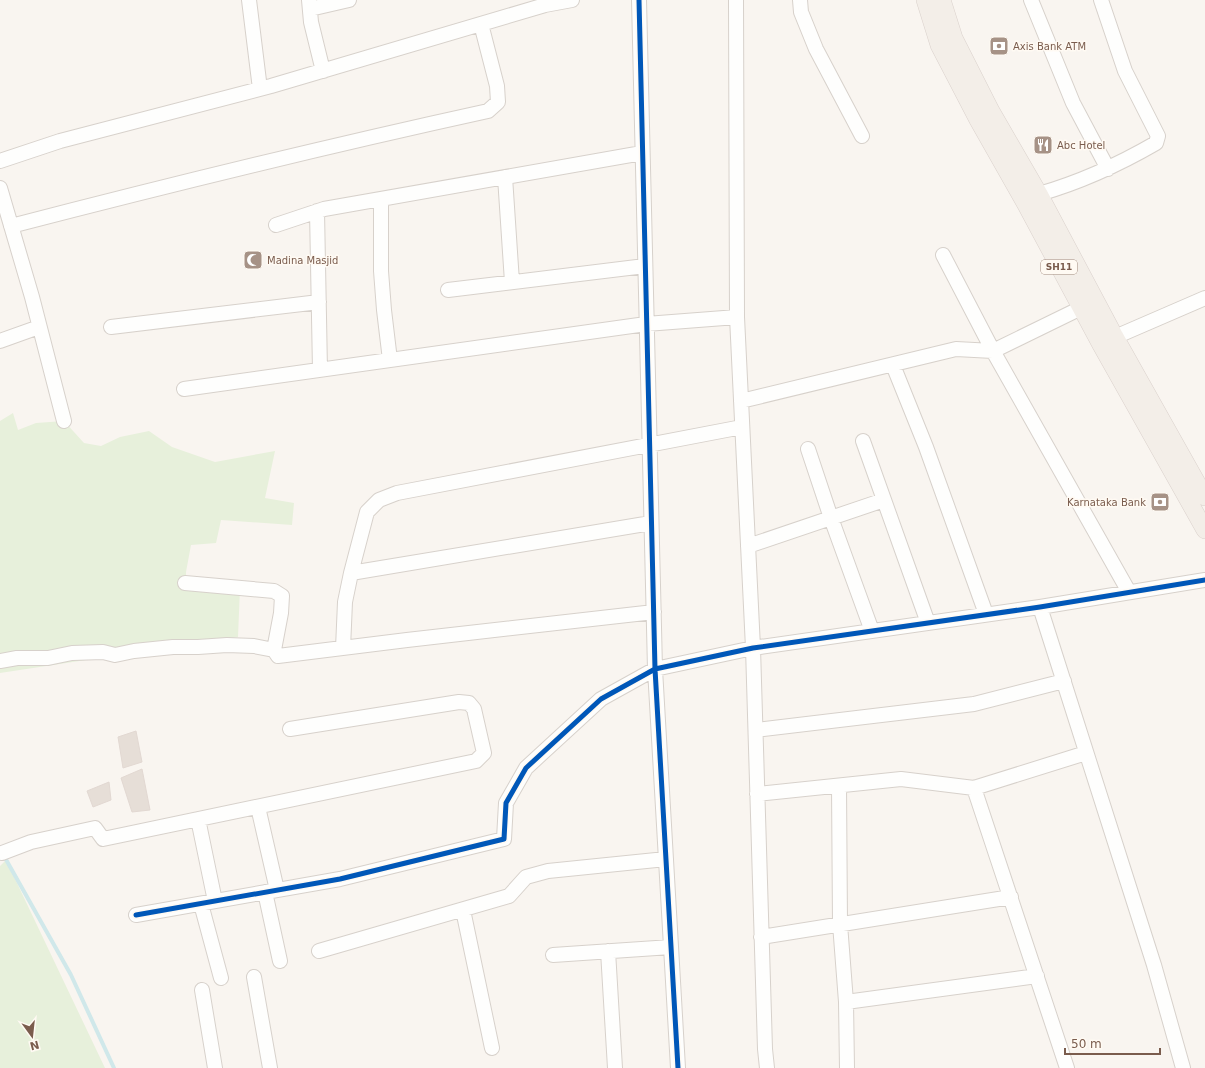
<svg xmlns="http://www.w3.org/2000/svg" width="1205" height="1068" viewBox="0 0 1205 1068" font-family="'DejaVu Sans',sans-serif">
<rect width="100%" height="100%" fill="#f9f5f0"/>
<path fill="#e7f0db" d="M13 413 18 430 36 423 64 421 84 443 101 446 120 437 149 431 172 447 215 462 275 451 265 498 294 503 292 525 221 520 216 543 191 545 186 572V583L240 588 238 637 0 673V421Z
M6 860 105 1068H0V866Z"/>
<g fill="none" stroke-linecap="round" stroke-linejoin="round">
<path stroke="#d0e8ea" stroke-width="4" d="M4 856 71 975 114 1068"/>
</g>
<path fill="#e6ded7" stroke="#e2d8d2" d="M136 731 142 762 123 768 118 737Z
M142 769 150 810 132 812 121 778Z
M109 782 111 800 93 807 87 791Z"/>
<g fill="none" stroke-linecap="round" stroke-linejoin="round">
<defs>
<path id="minor" d="M249 0 260 89
M309 0 311 22 323 71
M639 0 655 669 678 1068
M736 0 737 317 753 648 765 1049 767 1068
M800 0 801 12 816 49 862 136
M1031 0 1073 103 1108 169
M310 9 349 0
M0 161 60 141 271 86 545 5 572 0
M505 177 512 282
M0 188 32 297 64 421
M1039 194C1081 182 1118 165 1156 143L1158 136 1125 71 1101 0
M381 199V271L384 310 390 360
M317 211 320 370
M276 225 324 209 642 153
M11 226C169 185 328 146 488 111L498 102 497 86 481 24
M943 255 993 351 1129 592
M448 290 645 266
M111 327 319 302
M1115 337 1205 298
M0 341 39 327
M893 365 926 447 986 614
M184 389 646 324 737 317
M741 401 956 349 993 351 1081 308
M863 441 928 623
M808 449 831 518 872 631
M748 546 884 500
M351 573 651 523
M185 583 274 591 282 596 281 613 274 650 278 656 407 640 654 612
M1040 607 1154 965 1183 1068
M343 648 345 602 351 573 367 512 379 500 397 493 742 427
M0 661 17 658H48L72 653 103 652 115 655 134 651 173 647H198L227 645 254 646 274 650
M756 730 974 704 1064 681
M839 786 840 924 846 1002 847 1068
M974 788 1067 1068
M757 794 901 779 974 788 1086 753
M258 807 277 890
M198 819 215 901
M2 853 31 842 95 828 103 839 476 761 484 753 474 709 469 703 459 702 290 729
M265 892 280 961
M201 904 221 978
M463 910 492 1048
M136 915 340 879 504 839 506 803 526 768 601 699 655 669 753 648 1040 607 1205 580
M761 937 1011 897
M319 951 509 896 526 877 548 871 666 859
M608 951 615 1068
M553 955 671 947
M254 977 270 1068
M202 990 215 1068
M846 1002 1037 976"/>
<path id="major" d="M925 0 939 45 978 120 1025 203 1101 345 1205 530
M942 0 954 38 991 111 1039 194 1115 337 1205 497"/>
</defs>
<use href="#minor" stroke="#d7d1cb" stroke-width="16"/>
<use href="#major" stroke="#dad1cc" stroke-width="18"/>
<use href="#minor" stroke="#fefefd" stroke-width="14"/>
<use href="#major" stroke="#f3eee8" stroke-width="17"/>
<defs>
<path id="cycleway" d="M639 0 655 669 678 1068
M136 915 340 879 504 839 506 803 526 768 601 699 655 669 753 648 1040 607 1205 580"/>
</defs>
<use href="#cycleway" stroke="#fffaf3" stroke-width="8"/>
<use href="#cycleway" stroke="#0057b8" stroke-width="5"/>
</g>
<defs>
<symbol id="bank-square" viewBox="-11 -11 22 22"><rect x="-9" y="-9" width="18" height="18" rx="4" fill="#a69286" stroke="#fffaf3"/><path d="M-6-4H6V4H-6ZM0-2.3a2.3 2.3 0 1 0 0 4.6a2.3 2.3 0 1 0 0-4.6Z" fill="#fff"/></symbol>
<symbol id="restaurant-square" viewBox="-11 -11 22 22"><rect x="-9" y="-9" width="18" height="18" rx="4" fill="#a69286" stroke="#fffaf3"/><path d="M-5-6h1v4h1v-4h1v4h1v-4h1v5L-1.5 .5V6h-2V.5L-5-1ZM5-6V6H3V1.5H1.5Q1.5-4 5-6Z" fill="#fff"/></symbol>
<symbol id="mosque-square" viewBox="-11 -11 22 22"><rect x="-9" y="-9" width="18" height="18" rx="4" fill="#a69286" stroke="#fffaf3"/><path d="M3.5-4.9A6 6 0 1 0 3.5 4.9A5 5 0 1 1 3.5-4.9Z" fill="#fff"/></symbol>
</defs>
<g fill-rule="evenodd">
<use href="#bank-square" x="988" y="35" width="22" height="22"/>
<use href="#restaurant-square" x="1032" y="134" width="22" height="22"/>
<use href="#mosque-square" x="242" y="249" width="22" height="22"/>
<use href="#bank-square" x="1149" y="491" width="22" height="22"/>
</g>
<g text-anchor="middle" stroke-width="3" stroke-linejoin="round" paint-order="stroke">
<rect fill="#fffaf3" stroke="#a28b7f" stroke-width="1" x="1041" y="260" width="36" height="14" rx="3"/>
<g font-size="9" font-weight="bold" fill="#7a5c4d">
<text x="1059" y="270">SH11</text>
</g>
<g font-size="10" fill="#7a5c4d" stroke="#fffaf3" text-anchor="start">
<text x="1013" y="50">Axis Bank ATM</text>
<text x="1057" y="149">Abc Hotel</text>
<text x="267" y="264">Madina Masjid</text>
<text x="1146" y="506" text-anchor="end">Karnataka Bank</text>
</g>
</g>
<g transform="translate(32 1036) rotate(165)" stroke="#fffaf3" stroke-width="3" paint-order="stroke">
<path d="M0-3L7 15L0 10L-7 15Z" fill="#7a5c4d"/>
<text y="-6" font-size="11" font-weight="bold" text-anchor="middle" fill="#7a5c4d">N</text>
</g>
<path d="M1065 1048v6h95v-6" fill="none" stroke="#7a5c4d" stroke-width="2"/>
<text x="1071" y="1048" font-size="12" fill="#7a5c4d" stroke="#fffaf3" stroke-width="3" paint-order="stroke">50 m</text>
</svg>
